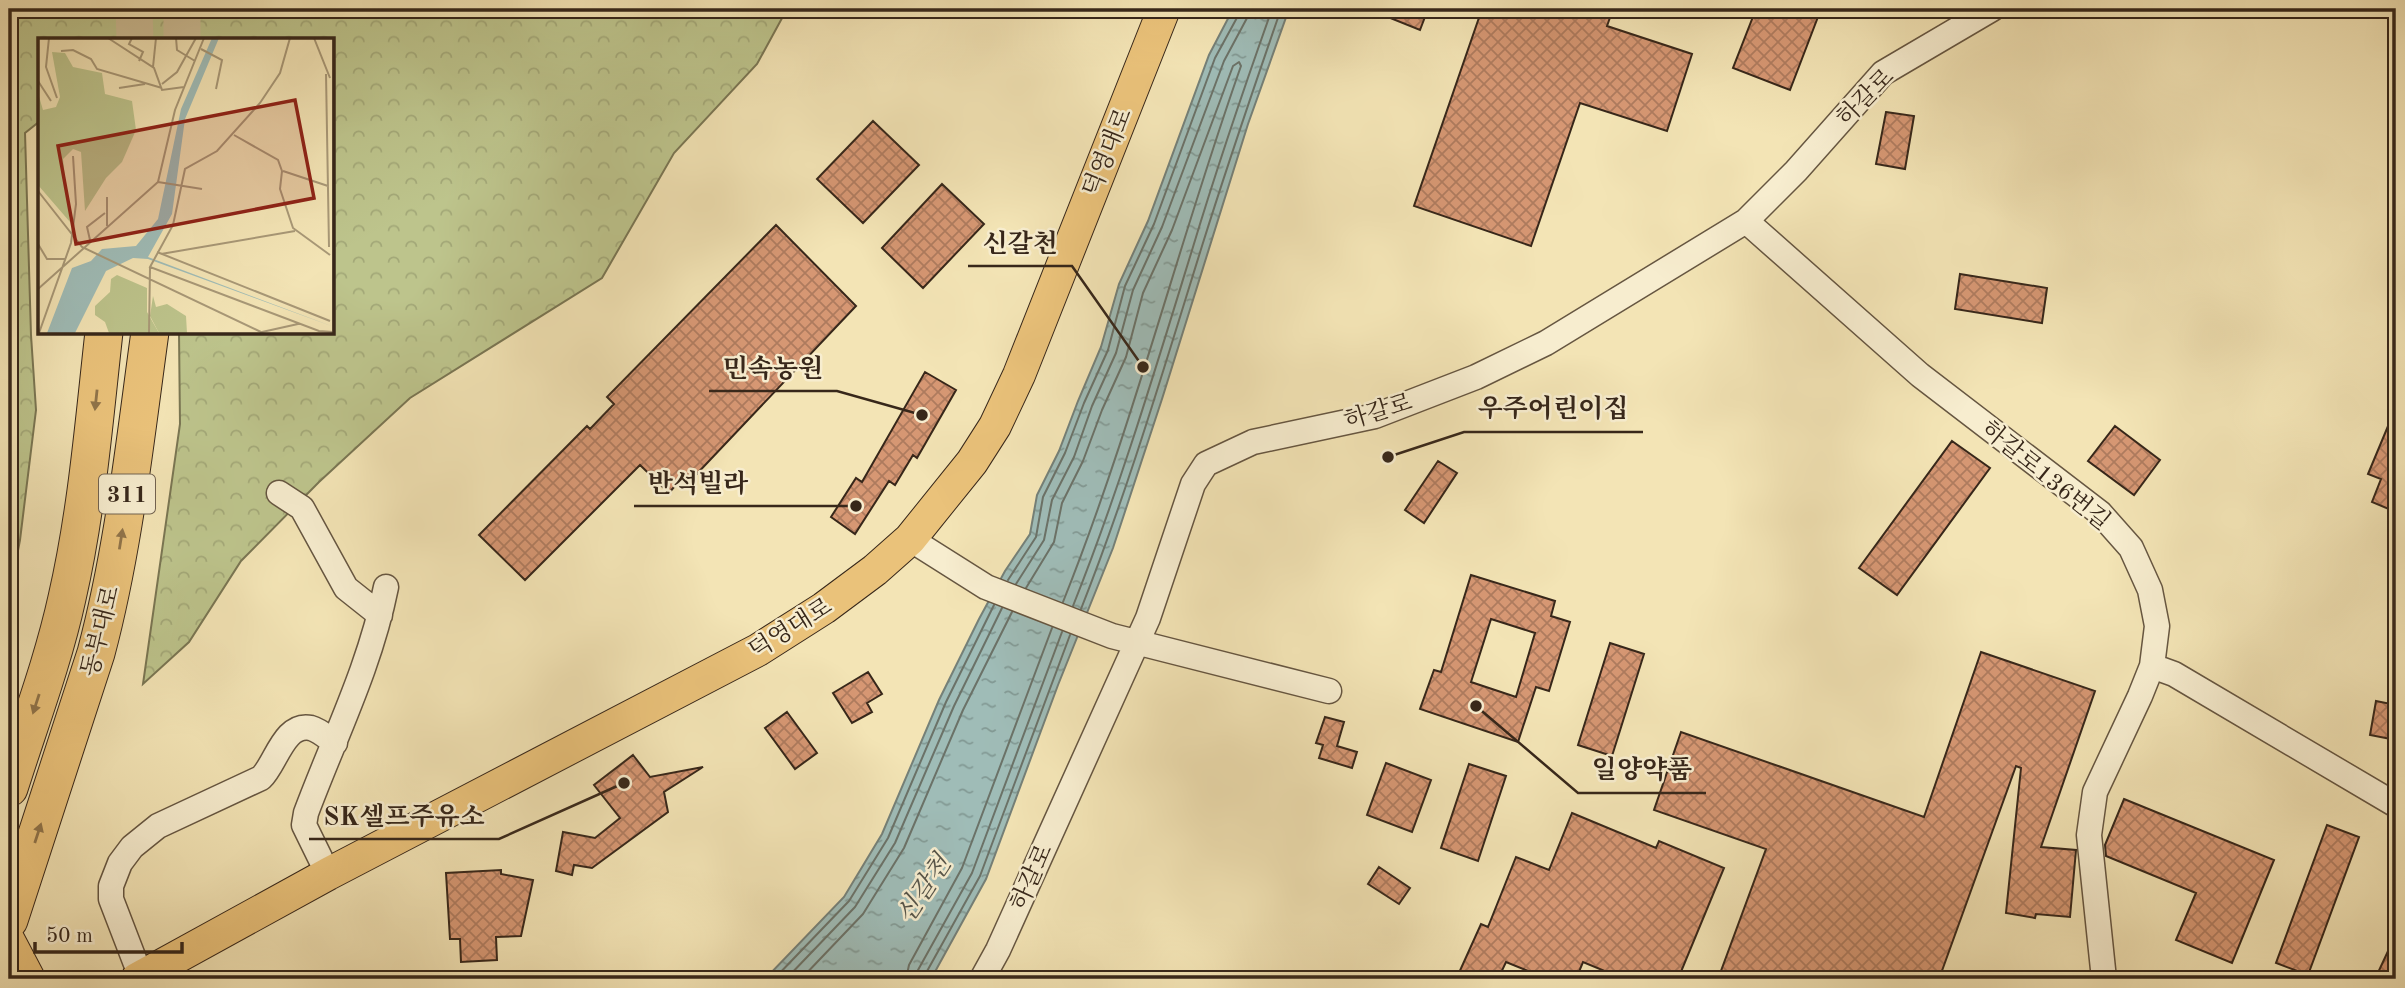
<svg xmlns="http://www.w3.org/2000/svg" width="2405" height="988" viewBox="0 0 2405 988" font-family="'Old Standard TT','Noto Serif KR',serif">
<defs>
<pattern id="forest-crowns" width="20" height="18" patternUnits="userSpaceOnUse" patternTransform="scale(1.75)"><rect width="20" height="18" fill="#bdc48c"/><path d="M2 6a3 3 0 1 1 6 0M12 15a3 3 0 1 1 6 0" fill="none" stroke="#a3a878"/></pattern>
<pattern id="water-ripples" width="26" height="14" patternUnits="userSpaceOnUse" patternTransform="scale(1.75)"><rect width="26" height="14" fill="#9fbcb7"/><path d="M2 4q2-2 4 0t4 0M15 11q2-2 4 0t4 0" fill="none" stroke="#829994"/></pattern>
<pattern id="building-cross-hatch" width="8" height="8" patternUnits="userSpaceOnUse" patternTransform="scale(1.75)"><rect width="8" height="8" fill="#d69773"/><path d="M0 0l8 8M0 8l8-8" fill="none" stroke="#ae7b5e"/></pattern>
</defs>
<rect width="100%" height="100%" fill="#f3e4b5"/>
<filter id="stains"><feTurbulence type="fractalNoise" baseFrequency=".00286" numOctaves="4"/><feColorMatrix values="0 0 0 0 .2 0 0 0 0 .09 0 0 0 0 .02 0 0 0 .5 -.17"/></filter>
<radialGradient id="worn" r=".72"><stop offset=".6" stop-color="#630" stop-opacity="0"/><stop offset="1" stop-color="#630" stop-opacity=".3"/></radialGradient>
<path fill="url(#forest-crowns)" stroke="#7a7653" stroke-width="2" d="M9 9H787L757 64 674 153 602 278 410 398 319 482 241 561 189 642 143 684 180 424 179 333 332 332V40H40V121L25 133 31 335 36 410 20 540 9 597Z"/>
<path fill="url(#water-ripples)" stroke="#758078" stroke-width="2" d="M1233 9H1289L1248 124 1162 399 1113 548 1058 685 986 879 931 979H765L844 897 882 834 939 700 979 619 1005 571 1030 534 1037 495 1059 451 1078 401 1101 347 1119 284 1148 221 1209 55Z"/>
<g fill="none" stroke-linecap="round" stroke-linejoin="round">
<path stroke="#6b7268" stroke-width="2" d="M1008 580 1036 537 1043 497 1065 453 1084 403 1108 350 1125 286 1154 224 1215 58 1239 14V9
M1016 584 1044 540 1052 500 1074 457 1092 406 1116 353 1133 290 1162 227 1224 61 1247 18 1248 9
M1026 588 1054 542 1062 503 1083 461 1102 410 1126 357 1143 293 1172 230 1233 66 1239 62 1241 66C1178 244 1133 427 1063 602
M1073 606C1120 488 1156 367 1193 247 1217 167 1244 88 1272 9
M1081 609C1128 490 1164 368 1202 246 1227 166 1254 87 1281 9
M774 979 849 901 888 838 946 702 994 605
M786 979 855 907 895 843 954 706 1002 608
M801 979 863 914 904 848 963 710 1012 612
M906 979 909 965 962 868 1052 628
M916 979 918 970 972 873 1062 632
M925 979 926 973 980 876 1070 635"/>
</g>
<path fill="url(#building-cross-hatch)" stroke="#37271a" stroke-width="2" fill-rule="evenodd" d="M1368 9H1428L1420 30Z
M1482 9H1613L1607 26 1692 54 1667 131 1580 103 1531 246 1414 206Z
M1756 9H1821L1790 90 1733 68Z
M1886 112 1914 116 1905 169 1876 164Z
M873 121 919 165 863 223 817 179Z
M942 184 984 224 923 288 882 248Z
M776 225 856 306 691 480 685 474 669 493 640 465 525 580 479 535 587 426 590 429 614 404 607 397Z
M1960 274 2047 288 2042 323 1955 309Z
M925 372 956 390 917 458 913 455 895 485 889 481 855 534 831 517 856 478 862 482Z
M2396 407V512L2372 502 2381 479 2368 474Z
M2115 426 2160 460 2134 495 2088 461Z
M1952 441 1990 468 1897 595 1859 568Z
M1438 461 1457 473 1424 523 1405 510Z
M1471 575 1555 601 1551 616 1570 622 1549 691 1536 687 1518 742 1420 709 1434 670 1441 672ZM1491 619 1535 633 1516 697 1471 682Z
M1610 643 1644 654 1612 756 1578 745Z
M1981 652 2095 691 2041 847 2076 850 2070 917 2036 914 2035 918 2006 913 2021 768 2016 766 1939 979H1718L1766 849 1654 810 1681 732 1924 817Z
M868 672 882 694 867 703 872 712 852 723 833 693Z
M2376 701 2396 705V740L2370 735Z
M787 712 817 753 795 769 765 728Z
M1325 717 1344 722 1337 746 1357 752 1352 768 1319 758 1323 745 1316 743Z
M633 755 650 777 703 767 664 792 668 812 592 868 574 865 572 875 556 871 563 832 595 838 620 818 594 785Z
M1386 763 1431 780 1412 832 1367 815Z
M1469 764 1506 776 1478 861 1441 848Z
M2124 799 2274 860 2232 963 2176 940 2196 893 2106 856 2105 845Z
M1572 813 1656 848 1659 841 1724 868 1678 979H1624L1583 962 1576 979H1548L1506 962 1498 979H1468L1458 975 1481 924 1488 927 1516 857 1549 870Z
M2327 825 2359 837 2308 975 2276 963Z
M1379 867 1410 888 1399 904 1368 884Z
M501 870V874L533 880 521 936 496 937 497 960 461 962 460 939H450L446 873Z
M2396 934V979H2375Z"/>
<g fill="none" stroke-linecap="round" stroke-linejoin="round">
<path stroke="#cdbe96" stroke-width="37" stroke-dasharray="37 18" stroke-linecap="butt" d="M134 9 135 40
M182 9V40"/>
<defs>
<path id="minor" d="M1746 221 1920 375 2100 513 2131 548 2150 590 2157 626 2152 666 2140 696 2095 792 2089 835 2104 979
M279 493 302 508 346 588 380 615
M910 539 986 587 1112 636 1329 691
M2152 666 2174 674 2396 805
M328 874 304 825 306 813C334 738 370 667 386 587
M141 977 111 899V886L120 863 132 847 158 826 261 778C276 764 284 722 311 728 319 730 328 738 335 743
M982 979 998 950 1148 618 1193 484 1206 464 1253 442 1375 416 1476 377 1546 343 1746 221 1796 171 1883 73 1992 9"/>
<path id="major" d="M9 941 29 979
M137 979 328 874 758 650 824 608 875 570 910 539 972 462 995 426 1019 375 1164 9"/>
<path id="highway" d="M9 788C29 725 53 662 67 598 87 511 94 421 104 332
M9 920 96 653C124 548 135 440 150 332"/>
</defs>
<use href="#minor" stroke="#665641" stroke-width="27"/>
<use href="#major" stroke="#37271a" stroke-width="34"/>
<use href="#highway" stroke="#37271a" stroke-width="39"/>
<use href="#minor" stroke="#f7edcf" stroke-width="24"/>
<use href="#major" stroke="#eac27a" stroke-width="32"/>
<use href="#highway" stroke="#eac27a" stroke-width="37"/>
</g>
<defs><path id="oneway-solid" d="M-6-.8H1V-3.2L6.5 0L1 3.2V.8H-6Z" transform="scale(1.75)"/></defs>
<g fill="#90744a">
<use href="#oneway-solid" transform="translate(96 400) rotate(96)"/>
<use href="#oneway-solid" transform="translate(121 539) rotate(-81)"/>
<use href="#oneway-solid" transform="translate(36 704) rotate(108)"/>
<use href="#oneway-solid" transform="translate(38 833) rotate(-72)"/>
</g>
<g text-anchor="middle" stroke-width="5" stroke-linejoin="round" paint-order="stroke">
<rect fill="#f7edcf" stroke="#716250" stroke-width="2" x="99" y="474.5" width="56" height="39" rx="5"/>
<g font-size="23" font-weight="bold" fill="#37271a">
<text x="127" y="502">311</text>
</g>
<g font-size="24" fill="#37271a" stroke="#f7edcf">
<text transform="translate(1865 97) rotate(-45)" y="8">하갈로</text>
<text transform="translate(1107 152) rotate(-68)" y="8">덕영대로</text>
<text transform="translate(1378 411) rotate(-17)" y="8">하갈로</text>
<text transform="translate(2046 475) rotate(39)" y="8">하갈로136번길</text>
<text transform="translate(790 628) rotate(-32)" y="8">덕영대로</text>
<text transform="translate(100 631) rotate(-76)" y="8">동부대로</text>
<text transform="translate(1031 877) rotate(-66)" y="8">하갈로</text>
</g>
<g font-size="26" font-style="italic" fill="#565449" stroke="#f7edcf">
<text transform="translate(923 889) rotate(-56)" y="9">신갈천</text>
</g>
</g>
<g transform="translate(38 38)">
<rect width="296" height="296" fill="#f3e4b5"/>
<path d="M14 14 27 15 35 29 64 35 67 56 94 63 98 92 84 124 68 140 47 173 43 114 35 111 25 121 32 184 0 147V55L5 72 18 69 22 59ZM115 258 118 269 129 266 148 278 149 295H121L112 278Z" fill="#bdc48c"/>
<path d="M79 237 109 250V274L121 295H71L67 284 57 277V268L72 254 73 241Z" fill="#bdc48c"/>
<path d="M174 0H181L147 81 134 176 110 219 296 289 110 221 95 220 68 233 37 295H9L34 230 53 223 64 211 98 208 120 181 143 71Z" fill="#9fbcb7"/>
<path fill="none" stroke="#a89877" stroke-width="2" d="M11 0 8 29 19 60M70 0 116 30 124 52 146 49M94 0 91 6 105 14 101 23M138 0 139 12 157 23M252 0 242 35 222 65 179 113 147 131 135 187 112 229 281 293 295 294M276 0 292 40M295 0V295M163 11 184 22 178 51M23 13 35 12 53 21 59 31 124 50M115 29 118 0M288 36 291 209M0 43 13 63M124 46 139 34 158 0M81 50 107 46M196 97 240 122 244 133 242 151 255 190 292 217M245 133 290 148M120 144 164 151M0 153 44 209 225 295M69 188V159M52 202 49 189 67 175M0 206 9 221H27M119 214 292 283M123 216 257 193M0 251 120 144 137 72 166 0M224 294 260 286M1 295 33 205 38 166 35 118M111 295 112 229"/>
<path fill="#8f2418" fill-opacity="0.15" stroke="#8f2418" stroke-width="3.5" d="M257 62 276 160 38 206 20 108Z"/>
<rect width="296" height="296" fill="none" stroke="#37271a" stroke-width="3.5"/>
</g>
<path fill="none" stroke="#37271a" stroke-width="2.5" d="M1143 367L1072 266H968M922 415L837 391H709M1388 457L1464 432H1643M856 506L763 506H634M1476 706L1578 793H1706M624 783L499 839H309"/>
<g fill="#37271a" stroke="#f7edcf" stroke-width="2.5">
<circle cx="1143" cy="367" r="7"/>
<circle cx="922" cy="415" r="7"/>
<circle cx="1388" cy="457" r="7"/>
<circle cx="856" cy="506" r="7"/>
<circle cx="1476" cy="706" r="7"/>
<circle cx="624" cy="783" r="7"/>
</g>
<g font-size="26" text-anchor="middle" font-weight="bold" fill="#37271a" stroke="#f7edcf" stroke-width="5" stroke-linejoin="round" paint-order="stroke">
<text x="1020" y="252">신갈천</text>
<text x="773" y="377">민속농원</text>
<text x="1553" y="417">우주어린이집</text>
<text x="698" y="492">반석빌라</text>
<text x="1642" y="778">일양약품</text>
<text x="404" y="825">SK셀프주유소</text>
</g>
<rect width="2405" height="988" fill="none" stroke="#f3e4b5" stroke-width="35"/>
<rect x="10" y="10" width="2384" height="967" fill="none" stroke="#37271a" stroke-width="3.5"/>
<rect x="18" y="18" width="2370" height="953" fill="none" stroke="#37271a" stroke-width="2"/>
<path d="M35 942v10h147v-10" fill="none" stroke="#37271a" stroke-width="3.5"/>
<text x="46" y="942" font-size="21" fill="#37271a" stroke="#f7edcf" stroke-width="5" paint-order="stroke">50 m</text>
<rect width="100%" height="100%" filter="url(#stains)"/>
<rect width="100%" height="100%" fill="url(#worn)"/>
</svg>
